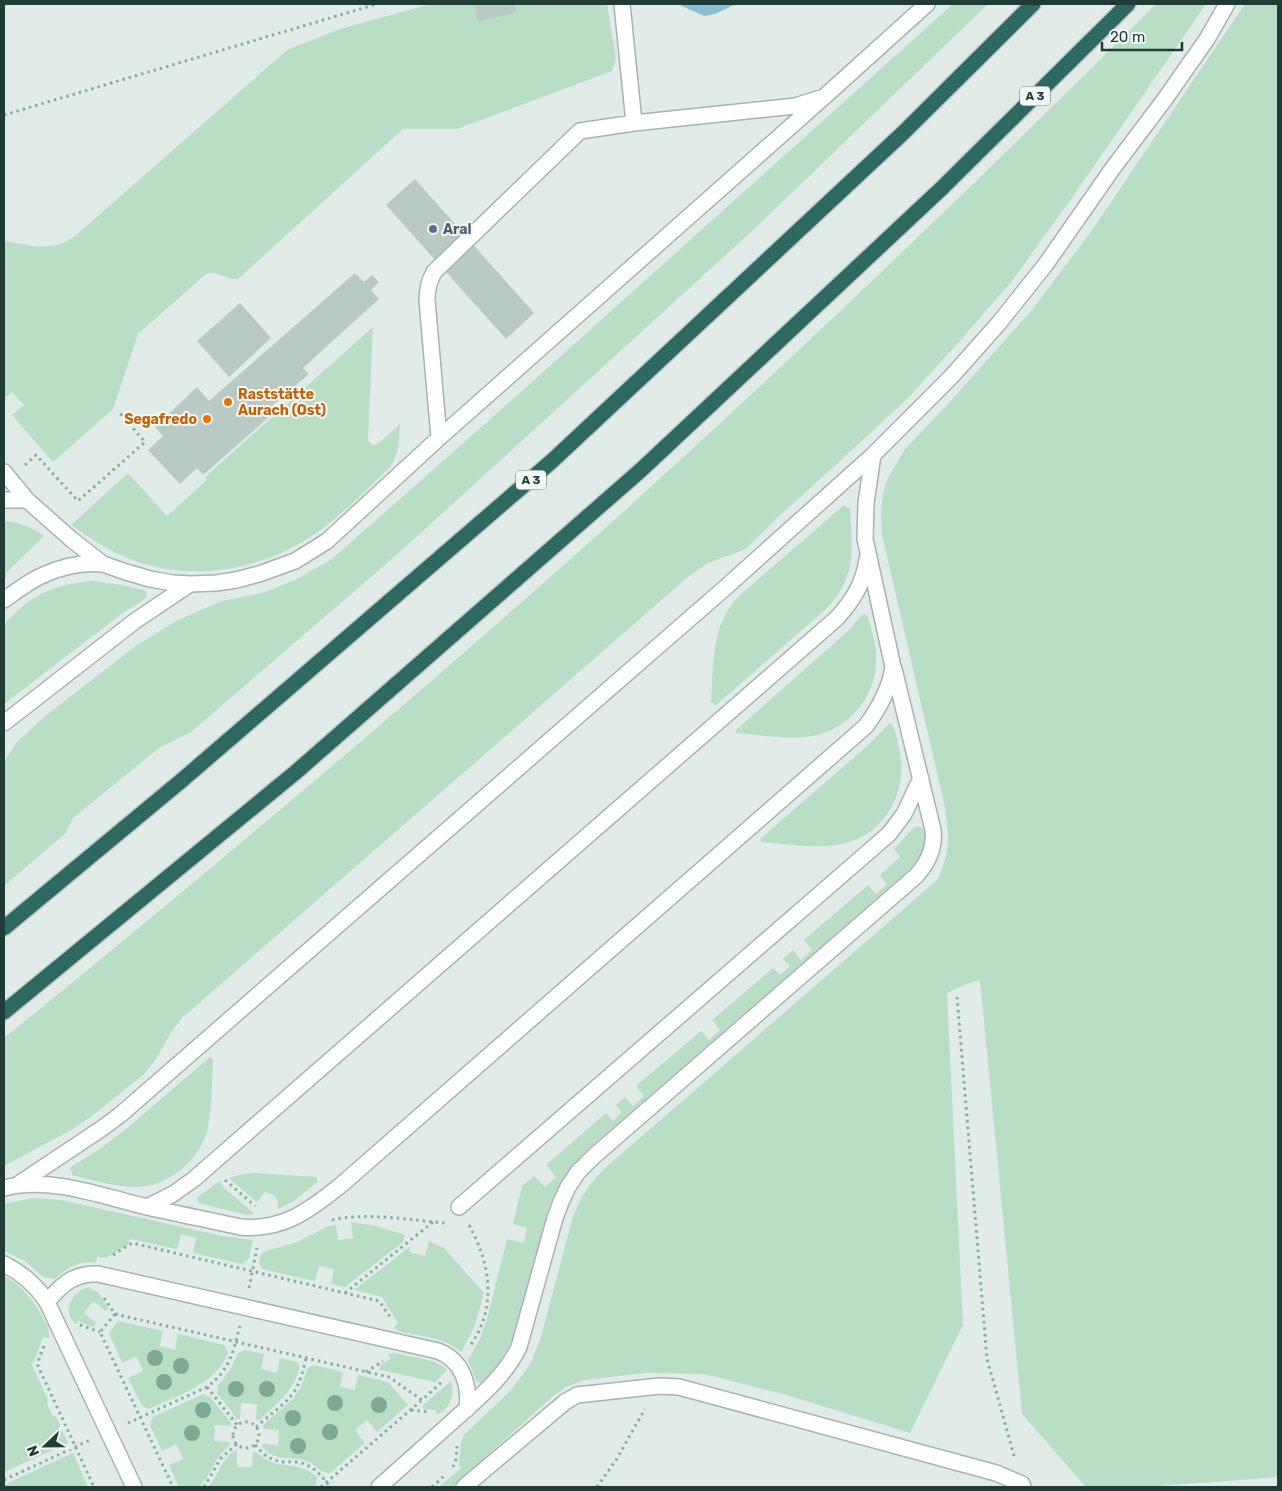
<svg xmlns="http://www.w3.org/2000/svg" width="1282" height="1491" viewBox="0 0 1282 1491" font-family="Rubik,sans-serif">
<rect width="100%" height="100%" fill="#e1ece8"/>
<path fill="#baddc6" d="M431 4H607L616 59 612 71 457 129H403L238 279C226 280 217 270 206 274L138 334 113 409 53 462 12 415 24 405 12 392 4 399V241C31 245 49 253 74 237L287 50 340 29Z
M953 4H988L751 232 401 551 191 732 159 748 73 818 66 833 4 886V762L17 742 44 717 137 645 178 620 222 601 262 593 295 580 332 559 504 407Z
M1156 4H1206L1074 195 1012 281 959 342 908 398 850 452 776 519 746 549 708 563 688 577 182 1018 172 1031 156 1059 144 1074 92 1116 73 1129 4 1166V1038C121 944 236 847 351 750 442 672 532 594 621 514 803 349 982 178 1156 4Z
M1245 4H1278V1477L1146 1487H1086L1022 1414 980 980 969 983 947 993 963 1325 910 1433 783 1394 704 1374 644 1373 585 1380 566 1387 552 1397 452 1487H439L461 1468 459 1465 461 1442 464 1435 510 1391 527 1369 532 1360 541 1337 573 1216 583 1195 589 1186 604 1169 937 880C951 853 949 837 945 807L882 535 881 512 883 493 888 478 905 449 948 404 1031 311 1090 233Z
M373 327 368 439 370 443 373 445 378 444 400 424C399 440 400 455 389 468 369 487 349 508 327 525 273 568 196 585 130 559 109 551 90 538 71 525L128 473 167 516 207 480 205 477Z
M844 505 847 508 850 507C852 548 858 575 827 608L715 706 714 703H711C714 663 710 625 740 595Z
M4 521C19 522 32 527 44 536L6 573V578L4 579Z
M92 581 121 585 144 590 146 592 147 595 144 600 124 612 4 704V625C28 596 55 584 92 581Z
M865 614 868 617C871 629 876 641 876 654 879 693 851 729 812 736 789 740 760 735 736 733V730L847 632 862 615Z
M890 723C896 727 900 751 901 759 903 777 899 794 890 810 860 858 808 846 761 842L760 839 866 747Z
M919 826C933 833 923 856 915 865L587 1150C570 1167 557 1186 548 1209L517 1328C509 1350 498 1367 482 1383L477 1382 468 1360 481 1337 487 1319 507 1239 524 1243 527 1228 513 1224 522 1186 534 1176 545 1187 556 1177 546 1165 606 1113 613 1121 622 1112 616 1105 625 1097 633 1106 644 1096 636 1086 701 1031 709 1040 720 1030 712 1020 773 968 780 975 790 966 783 959 793 950 801 960 812 950 804 940 868 885 876 894 887 884 880 875 900 857 894 849 914 827Z
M210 1057 213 1059C212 1081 212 1106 208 1128 201 1159 169 1187 136 1187 115 1187 93 1180 72 1175V1171H69L72 1166 94 1153 125 1130Z
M257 1173 317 1177V1180L318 1181 294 1201 278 1209V1201L274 1195 265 1192 257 1202 231 1180 230 1177 244 1174Z
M220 1181 224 1188 255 1214 248 1215 242 1214 198 1203 197 1198 199 1196Z
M33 1198 61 1200 222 1236 253 1240 249 1259 242 1264 193 1253 196 1238 181 1234 177 1249 131 1239 129 1241 128 1245 106 1258 97 1257 96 1263C81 1260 66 1268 55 1279L43 1277 25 1261 4 1251V1204Z
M351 1222 376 1226 405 1235 403 1242 345 1287 331 1284 334 1269 319 1266 315 1281 262 1269 259 1263 260 1256 263 1252 297 1242 329 1226 336 1225 338 1240 353 1238Z
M429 1241 444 1248 484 1293 474 1328 461 1352C443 1336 420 1337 398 1331L394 1327 398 1323 382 1297 354 1290 411 1246 409 1252 425 1256Z
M4 1276C23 1286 34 1301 44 1320 47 1326 50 1331 49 1339L43 1337 34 1361 31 1363 48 1400 47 1404 52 1415 56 1416 68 1443 4 1472Z
M90 1287V1289L98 1292 108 1308 106 1311 93 1301 84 1313 96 1323 93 1327 78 1321 76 1324C60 1311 73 1290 90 1287Z
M118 1321 163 1331 160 1346 175 1350 178 1334 224 1345 228 1352C219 1383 176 1396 149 1409L142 1406 128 1378 143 1371 136 1356 122 1363 109 1333Z
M245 1350 264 1354 261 1369 277 1373 280 1358 297 1362 300 1367C293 1392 278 1403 259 1420L256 1419 257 1404 241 1403 240 1419H237L217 1393 218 1385 230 1370 238 1353Z
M394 1353C412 1358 433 1357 447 1370L435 1382 380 1370V1366L390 1359 388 1354Z
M313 1365 343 1372 340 1387 355 1390 358 1375 388 1382 408 1405 377 1432 367 1420 355 1430 365 1443 330 1473C317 1472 317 1464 306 1461 287 1455 278 1463 262 1447V1444L278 1445 279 1430 263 1429V1425L292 1400 301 1387 307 1369Z
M451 1381C455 1393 451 1409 438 1414H436V1410L424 1409 422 1406Z
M203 1394 210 1397 231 1423V1426L215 1425 214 1441 230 1442V1445C214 1457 212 1474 199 1487H179L169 1465 183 1459 176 1444 162 1451 150 1425 153 1417Z
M235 1450 237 1451V1467H252L253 1452H256C278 1473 295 1458 317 1477L316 1485 314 1487H208C219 1474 220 1462 235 1450Z
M73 1453 88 1487H4V1485Z"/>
<path fill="#89c0d1" d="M680 4H736L715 14 704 16 682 6Z"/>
<path fill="#b9c9c4" d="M474 4H515L517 12 478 22Z
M415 179 534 313 506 339 386 205Z
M355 273 364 282 372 275 379 282 371 290 379 299 303 368 309 374 264 413 268 418 203 475 197 468 180 484 148 450 163 436 155 427 197 387 209 401Z
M240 303 271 338 229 377 197 341Z"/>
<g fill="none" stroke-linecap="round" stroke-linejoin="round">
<defs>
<path id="minor" d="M622 4 634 123
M439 438 427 300C427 290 429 281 434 272L580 131 634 123 795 106 824 97 927 4
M4 472 27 500 71 539 103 564 126 572 150 579 173 583 190 584 216 583 236 580 259 574 295 561 327 541 439 438 824 97
M4 500H27
M4 600C15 592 28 582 41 576 60 567 81 562 103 564
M4 723 135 621 190 584
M17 1185 101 1129 120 1115 726 587 873 455 951 377 999 323 1046 264 1113 168 1165 99 1207 39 1227 4
M4 1188C51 1176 101 1196 147 1207 178 1214 209 1220 240 1227 283 1231 310 1210 341 1185L866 726C879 708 890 689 893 667L865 539 866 503 873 455
M147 1207 173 1194 194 1179 837 618C853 600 864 583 867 559
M459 1207 889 834 904 814 921 778
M4 1264C22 1273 36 1285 47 1302L134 1487
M47 1302C62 1284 74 1273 98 1274L438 1351C462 1360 470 1384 467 1409
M379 1487C404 1465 428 1443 453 1421 478 1398 504 1378 519 1347L555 1218 561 1202 568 1187 578 1172 593 1157 916 876C928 863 935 848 933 830L894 669
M464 1487 565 1402 577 1395 659 1386 679 1387 996 1473 1022 1484 1023 1487"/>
<path id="highway" d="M4 928 181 781 552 461 903 133 1033 4
M4 1012 296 772 641 470 942 188 1128 4"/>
</defs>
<use href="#minor" stroke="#a4b4af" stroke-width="18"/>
<use href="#highway" stroke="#c1c8c7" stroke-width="18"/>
<path stroke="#81afa5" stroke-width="3" stroke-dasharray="2.5 4" stroke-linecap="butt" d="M4 115 377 4
M25 465 36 455 78 501 145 442 120 413
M957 997 987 1359 1015 1459
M225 1180 255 1206
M332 1220C365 1212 411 1220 445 1223
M469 1225C491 1265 497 1308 470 1346
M113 1255 132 1243 379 1301 391 1318
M249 1288 257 1248
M345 1293 433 1222
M104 1298 115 1314 389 1377 422 1400 443 1381
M115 1314 100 1332 173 1487
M80 1325 100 1332
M44 1346 39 1358 38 1366 94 1487
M366 1372 383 1361
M207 1387 238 1426
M411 1410 430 1412
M233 1435a13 13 0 1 1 26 0a13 13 0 1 1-26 0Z
M128 1423 207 1387C230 1370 233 1352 240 1326
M256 1427C270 1414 290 1402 298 1385 302 1376 304 1366 306 1358
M255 1445C264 1455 271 1461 285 1462 291 1462 298 1461 304 1464 316 1468 323 1478 330 1487
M453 1467 456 1459 457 1446
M4 1480 90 1440
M204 1487 221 1458 237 1444
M321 1487 422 1400
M432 1487 445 1475
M597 1487 616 1460 645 1409"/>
<use href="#minor" stroke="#fff" stroke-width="15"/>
<use href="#highway" stroke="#2d6961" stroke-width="15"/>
</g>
<g fill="#7da993">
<circle cx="155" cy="1358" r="8"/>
<circle cx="181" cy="1366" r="8"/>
<circle cx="164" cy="1382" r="8"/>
<circle cx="236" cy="1389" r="8"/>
<circle cx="267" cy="1389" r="8"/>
<circle cx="335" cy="1403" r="8"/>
<circle cx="379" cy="1405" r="8"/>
<circle cx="203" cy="1410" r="8"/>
<circle cx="293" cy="1418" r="8"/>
<circle cx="330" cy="1432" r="8"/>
<circle cx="192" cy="1433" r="8"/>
<circle cx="298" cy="1446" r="8"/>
</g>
<circle fill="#5c6f8a" stroke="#f2f8f5" stroke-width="2" cx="433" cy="229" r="5"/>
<g fill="#e8710a" stroke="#f2f8f5" stroke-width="2">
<circle cx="228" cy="402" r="5"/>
<circle cx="207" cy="419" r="5"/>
</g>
<g text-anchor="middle" stroke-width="4" stroke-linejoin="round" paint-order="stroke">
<g fill="#f2f8f5" stroke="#607470" stroke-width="1">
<rect x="1020" y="86.5" width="30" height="19" rx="4"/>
<rect x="516" y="470.5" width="30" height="19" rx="4"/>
</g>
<g font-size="12" font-weight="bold" fill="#213c37">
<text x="1035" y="100">A 3</text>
<text x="531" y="484">A 3</text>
</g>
<g font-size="14" font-weight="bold" fill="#4e5e75" stroke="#f2f8f5" text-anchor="start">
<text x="443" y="234">Aral</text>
</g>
<g font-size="14" font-weight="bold" fill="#c56008" stroke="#f2f8f5" text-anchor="start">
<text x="238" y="399">Raststätte<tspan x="238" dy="16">Aurach (Ost)</tspan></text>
<text x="197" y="424" text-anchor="end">Segafredo</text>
</g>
</g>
<rect width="1282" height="1491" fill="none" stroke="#213c37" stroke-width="10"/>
<g transform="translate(45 1446) rotate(248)" stroke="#f2f8f5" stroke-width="4" paint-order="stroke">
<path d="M0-4L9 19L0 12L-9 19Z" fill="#213c37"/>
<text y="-8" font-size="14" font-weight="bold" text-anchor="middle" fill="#213c37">N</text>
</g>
<path d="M1102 42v8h80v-8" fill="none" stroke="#213c37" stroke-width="2.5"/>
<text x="1110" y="42" font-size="15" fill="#213c37" stroke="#f2f8f5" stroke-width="4" paint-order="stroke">20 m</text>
</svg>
